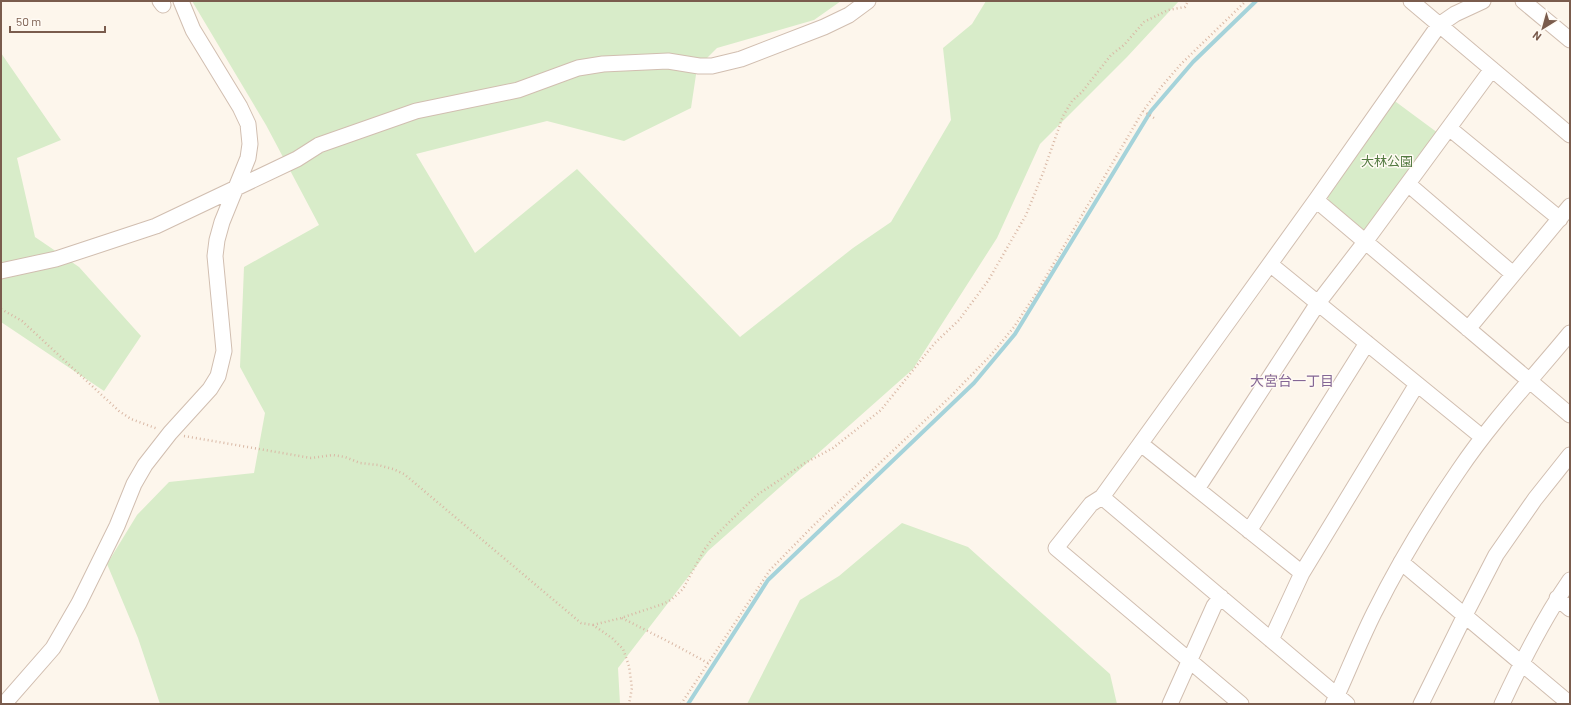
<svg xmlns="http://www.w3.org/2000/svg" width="1571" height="705" viewBox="0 0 1571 705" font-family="Barlow,'Noto Sans JP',sans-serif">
<rect width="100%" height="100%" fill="#fdf6ec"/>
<path fill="#d8ecc9" d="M192 1H841L814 20 717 48 697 68 691 108 624 141 547 121 416 154 475 253 577 169 740 337 853 248 891 222 951 120 943 48 972 24 986 1H1179L1127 57 1040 144 997 238 913 369 708 551 618 668 620 704H160L138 638 107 564 137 515 169 482 254 473 265 413 240 367 244 267 319 225 266 125Z
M1 53 61 140 17 158 35 237 79 267 141 336 104 391 1 322Z
M1392 99 1442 136 1365 232 1329 204 1327 191Z
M902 523 968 547 1110 674 1117 704H747L800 600 839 576Z"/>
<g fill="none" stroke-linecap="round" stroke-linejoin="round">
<path stroke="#a5d3da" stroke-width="4" d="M688 704 768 580 974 383 1015 334 1151 111 1193 62 1256 1"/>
<defs>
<path id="minor" d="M160 1 163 5
M1411 1 1570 135
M1523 1 1570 40
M1449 128 1560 219
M1408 184 1513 274
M1316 200 1570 415
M1270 264 1482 437
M1 271 56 259 156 226 297 159 319 145 416 111 518 90 578 68 603 64 668 61 699 66H712L741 59 824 27 849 15 868 1
M1468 329 1570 206
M1141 444 1302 573
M1197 489 1318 303 1365 242 1492 69
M1102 497 1347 704
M1249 531 1367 343
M1401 562 1570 704
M1557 598 1570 609
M1271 640 1302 573 1417 384
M4 704 53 648 79 603 117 526 134 484 145 465 170 433 210 389 218 376 224 351 215 256 217 240 222 222 248 158 250 144 248 124 240 107 193 30 181 1
M1170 704 1214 606 1221 597
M1241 704 1056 548 1091 504 1102 497 1316 200 1439 25 1455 14 1483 1
M1333 704C1347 674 1359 643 1374 613 1399 563 1428 515 1459 470 1492 421 1533 378 1570 333
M1421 704 1465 615 1496 555 1535 499 1570 455
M1502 704C1522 661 1543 619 1570 580"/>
</defs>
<use href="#minor" stroke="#d1beb0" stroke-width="17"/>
<path stroke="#d9b8a5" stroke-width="2.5" stroke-dasharray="1 3" stroke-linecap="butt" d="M1143 111 1154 118
M1 309 22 321 119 411 131 419 158 429
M184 436 311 458 333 455 345 457 360 463 378 465 393 469 404 474 581 623 593 625 612 638 623 649 629 666 632 688 629 704
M622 618 673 644 708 663
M593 625 621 618 663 604 671 600 683 589 704 550 713 538 757 495 805 463 833 448 881 410 934 344 959 320 988 281 1026 215 1043 173 1063 116 1072 101 1082 92 1111 55 1124 45 1144 22 1168 10 1185 7 1188 1
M681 704 770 570 812 527 950 397 990 356 1014 327 1037 292 1143 111 1162 86 1181 64 1246 1"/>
<use href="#minor" stroke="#fff" stroke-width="15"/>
</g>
<g text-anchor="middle" stroke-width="3" stroke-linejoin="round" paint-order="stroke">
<g font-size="13" fill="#537a41" stroke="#fffaf3">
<text x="1387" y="166">大林公園</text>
</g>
<g font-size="14" fill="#846695" stroke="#fffaf3">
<text x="1292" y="386">大宮台一丁目</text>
</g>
</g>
<rect width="1571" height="705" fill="none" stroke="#7a5c4d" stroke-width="4"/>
<g transform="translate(1543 28) rotate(217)" stroke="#fffaf3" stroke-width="3" paint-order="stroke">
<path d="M0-3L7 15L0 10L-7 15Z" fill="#7a5c4d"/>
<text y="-6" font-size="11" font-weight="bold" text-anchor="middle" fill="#7a5c4d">N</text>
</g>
<path d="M10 26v6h95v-6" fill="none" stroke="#7a5c4d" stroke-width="2"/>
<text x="16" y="26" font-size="12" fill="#7a5c4d" stroke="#fffaf3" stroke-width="3" paint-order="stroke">50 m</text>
</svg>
